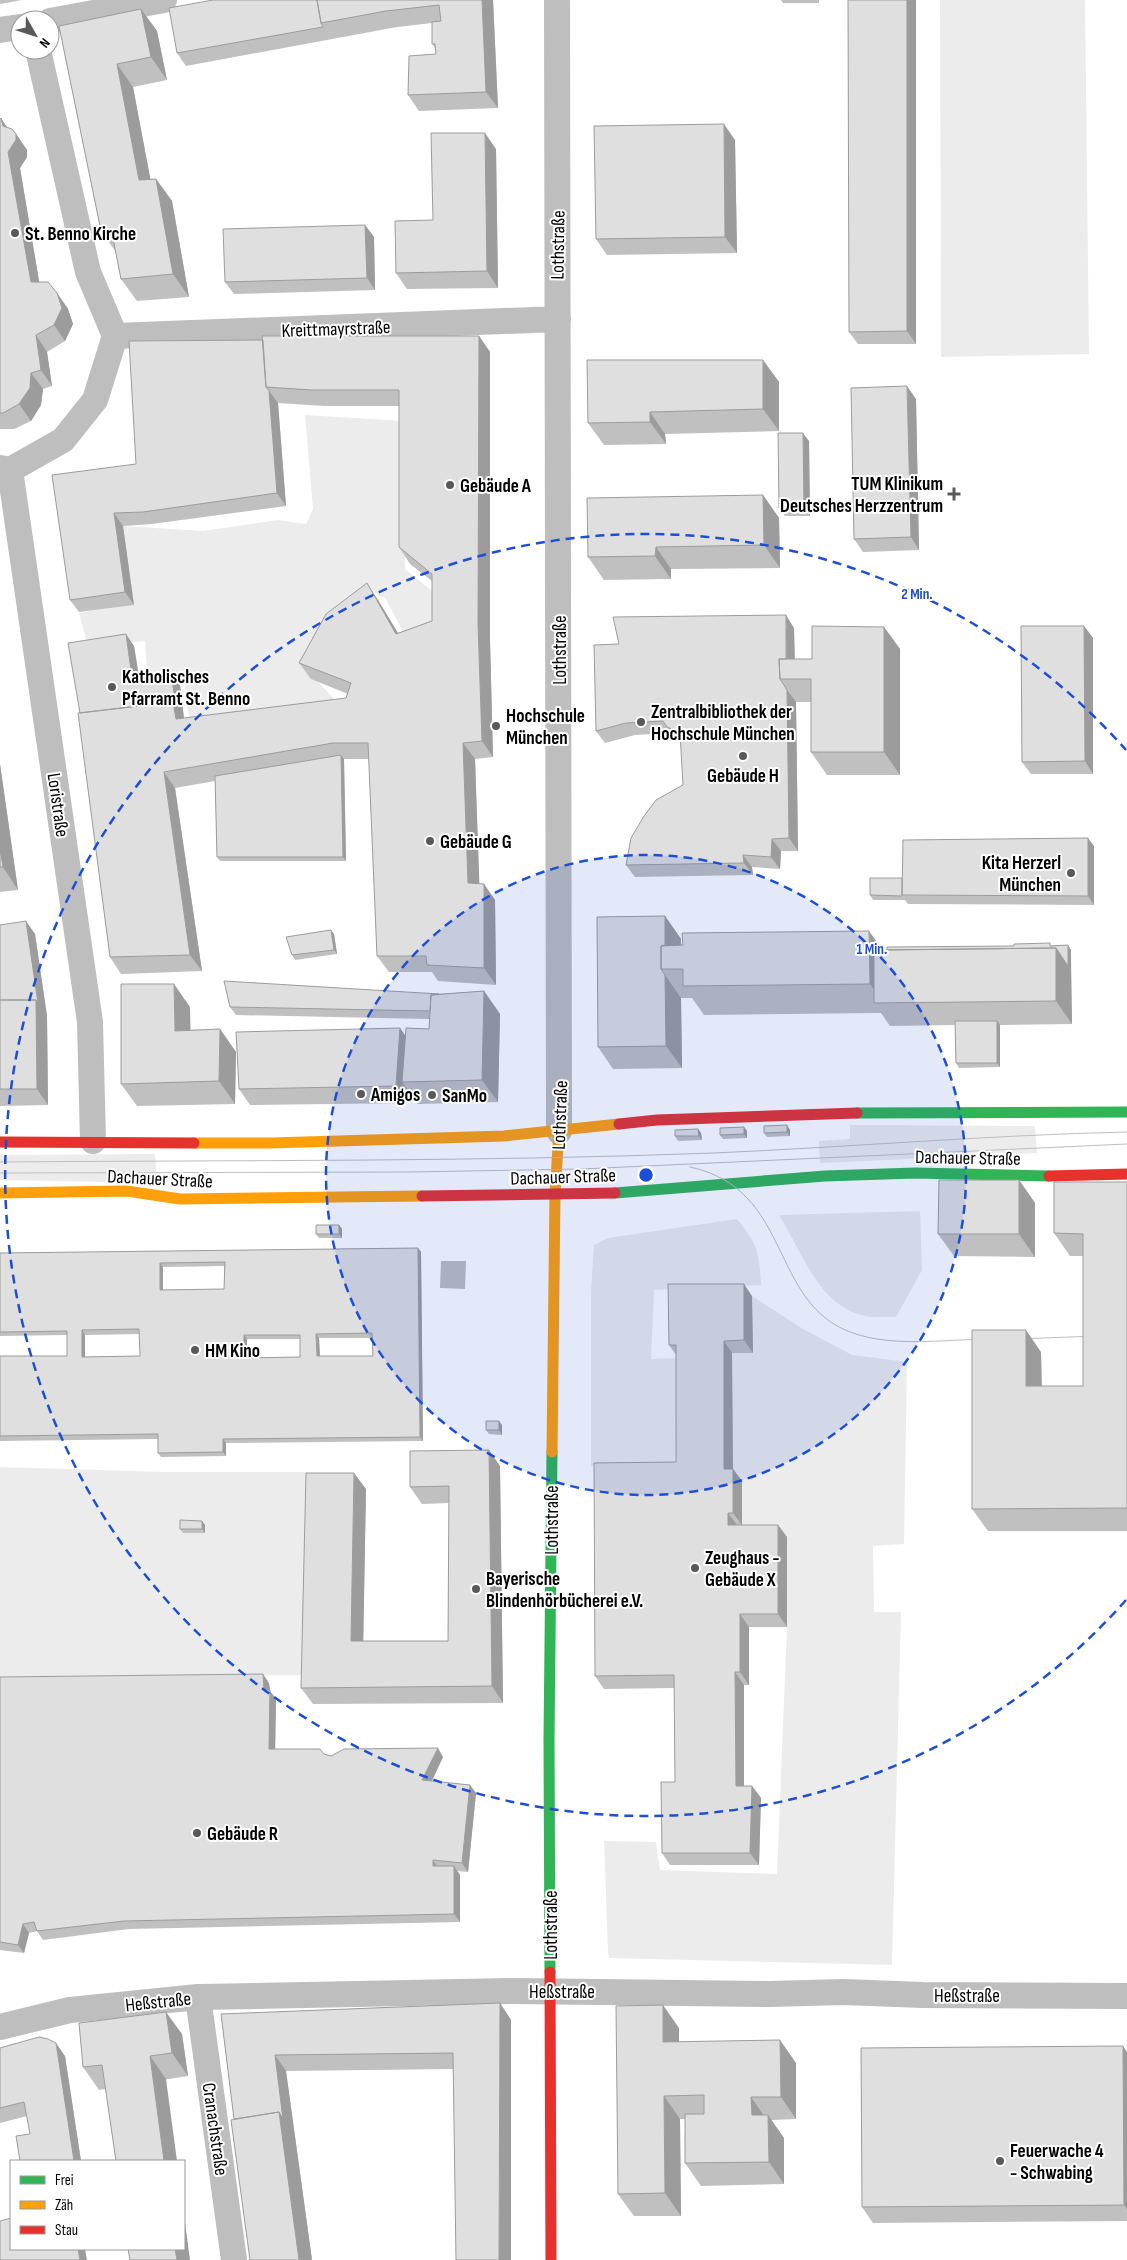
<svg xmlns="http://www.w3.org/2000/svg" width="1127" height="2260" viewBox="0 0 1127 2260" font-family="'Sofia Sans Condensed',sans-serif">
<rect width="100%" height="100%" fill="#fff"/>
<path fill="#ececec" d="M940 0H1085L1089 354 941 357Z
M305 415 403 421 405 569 432 591 443 637 410 646 386 599 369 590 310 673 349 715 191 729 185 691V680L148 685 145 641 88 646 79 613 134 604 123 526 203 531 278 520 306 524 313 509Z
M850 1125 1035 1126 1037 1153 820 1163 819 1141 850 1139Z
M155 1154 157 1183 0 1180V1155Z
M920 1211 922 1270 896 1317C886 1316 875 1318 865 1316 818 1306 802 1251 779 1215Z
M737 1219C758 1245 759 1251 761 1285L654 1290 651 1359 677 1358 675 1465 591 1466V1291L594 1245 608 1238Z
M752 1296 803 1329 852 1355 907 1362 904 1544 873 1546 874 1612H901L892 1965 609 1958 608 1952 604 1841 656 1842 660 1870 777 1874 787 1627V1538H737L742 1525V1482H733L732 1353H753Z
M0 1467 166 1472H307L308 1675 0 1678Z"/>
<path fill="#bfbfbf" d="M441 1261H466L465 1289 440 1288Z"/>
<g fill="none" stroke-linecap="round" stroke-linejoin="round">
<path stroke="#bebebe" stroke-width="26" d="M557 0 559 1131
M50 21 164 0
M0 30 20 27
M115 336 558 319
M0 468 10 470 63 440 95 400 115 336 88 272 38 50
M10 470 90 1022 93 1141
M198 1997 234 2260
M0 2027 70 2010 198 1997 514 1991 770 1994 843 1992 923 1995 1127 1996"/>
<path stroke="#30b455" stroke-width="11" d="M857 1113 1127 1112
M615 1193 825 1176 915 1173 1049 1176
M550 1972 549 1740 552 1452"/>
<path stroke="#ff9f0a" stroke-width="11" d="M194 1143H271L504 1136 619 1124
M0 1193 127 1191 180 1199 422 1196
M552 1452 555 1194 559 1131"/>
<path stroke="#e5322d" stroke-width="11" d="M619 1124 657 1120 857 1113
M0 1142 194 1143
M1049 1176 1127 1174
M422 1196 615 1193
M550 1972 551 2260"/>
<path stroke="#bebebe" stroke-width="1" d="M0 1162C238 1160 476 1162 714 1153 852 1147 989 1135 1127 1132
M690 1167C794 1189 768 1304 853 1333 891 1347 944 1340 985 1339
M0 1173 409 1172 581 1169 1127 1144
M1017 1339 1097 1336"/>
</g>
<path fill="#c0c0c0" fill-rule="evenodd" d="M0 0H22L0 4Z
M493 0 498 108 419 111 408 95 436 54V49L432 44V23L397 27 186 66 177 53 169 8Z
M781 0H819V3H783Z
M848 0H916V344H858L849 332Z
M141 9 157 31 167 80 133 87 150 179H156L172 201 189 297 137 301 121 279 116 252 101 231 59 26Z
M0 119 8 128 16 134 27 150V157L20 168 39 282 57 293 68 309 73 324 65 341 47 352 52 386 43 389 41 405 31 421 14 429H0Z
M735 140 737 253 607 255 596 239Z
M496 149 498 288 407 289 396 273 433 220Z
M365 225 374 237 375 290 234 294 225 282Z
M479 336 490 352V640L493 757 475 759 479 884H484L495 900 496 985 438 981 432 972H389L377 956 369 759H344L346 861H220L217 857 215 781 175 788 202 971 121 974 110 957 80 713 134 646 139 676 180 685 184 718 346 698 348 694 311 679 299 663 378 600 398 633 432 621V581L410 564 399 547V406H324L278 403 286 506 152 524 123 526 134 605 79 612 70 600 136 464 263 340Z
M763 360 779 382V431L665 434 666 444 604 445 588 423Z
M916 399 919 550 863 552 854 539Z
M809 441 810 516H785L779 508Z
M763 495 779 518 780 568 671 569V579L604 580 588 557Z
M1084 626 1093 638V774H1031L1022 762Z
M884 627 900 649V775H827L811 752V702H796L798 851H781L780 869 752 867 753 875 635 877 626 865 683 785 681 742 676 740 671 733 635 735 605 743 596 731 619 644 794 628 795 659H812Z
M0 764 18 890 0 892Z
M1094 846V905L908 904 905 900H873L870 895 902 878Z
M665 916 681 939V945L883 950 1068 945 1071 950 1072 1024 1000 1025V1067L959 1068 956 1063 955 1025 890 1026 881 1013 704 1015 692 998H681L682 1068 613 1069 598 1047Z
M0 925 35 934 47 1016 48 1105 0 1106Z
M334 934 337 954 295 960 292 955Z
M484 991 500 1014 498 1102 418 1104 408 1090V1103L250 1105 239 1089 400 1028 405 1036 429 1029V1019L236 1015 230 1007Z
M190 1007V1030L220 1029 236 1052 235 1104 137 1106 121 1084Z
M744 1127 747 1131V1138L723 1139 720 1135Z
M698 1129 701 1133 702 1140 678 1141 675 1136Z
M790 1130V1136L767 1137 764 1133Z
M1019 1180 1035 1203V1257L954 1256 938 1234Z
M1127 1182V1531H988L972 1509 1041 1352 1042 1386H1083V1256H1070L1054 1233Z
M339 1225 342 1229V1238H319L316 1234Z
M418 1248 421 1252 423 1441 226 1443V1456L161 1457 158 1453V1439L0 1441V1356H67V1335L0 1336V1253ZM224 1266V1289L163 1290V1267ZM140 1334V1356L85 1357V1335ZM319 1338H372L373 1356H320ZM247 1339H300V1357L247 1358Z
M752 1296 753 1353H732L733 1469 742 1481V1525H778L787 1537V1627H749V1685H744V1786H752L761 1798 759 1865H670L662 1853 675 1782V1688L604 1689 595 1676 676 1462V1355L669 1345Z
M502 1425V1435L489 1434 486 1430Z
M500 1466 503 1703 313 1704 301 1688 366 1489 363 1641H448L449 1503 422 1504 410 1487Z
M202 1521 205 1525V1533H183L180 1529Z
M0 1677 269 1683 270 1691 276 1699 275 1749 324 1754 331 1756 443 1757 432 1781 470 1785 476 1793 468 1872 457 1871 460 1875V1922L129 1929 43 1940 37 1931 29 1933 24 1953 0 1950Z
M500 2003 511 2020 453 2069 286 2071 312 2260 234 2119 221 2014Z
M679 2028V2042L796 2063V2119L771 2120 784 2138V2184L701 2186 685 2163V2119H680L681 2216H634L618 2194Z
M182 2034 188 2076 99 2090 83 2067Z
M0 2048 65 2056 81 2161H20L30 2134 27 2116 0 2123Z
M1127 2052V2221L873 2223 862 2207Z"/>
<path fill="#9c9c9c" d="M482 0H493L498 108 486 92Z
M907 0H916V344L907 331Z
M141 9 157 31 167 80 151 57Z
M117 64 133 87 155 203 139 180Z
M1 118 12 135 3 126Z
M724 124 735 140 737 253 725 237Z
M485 133 496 149 498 288 487 271Z
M16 134 27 150V157L20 168 42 298 31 282 8 152Z
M156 179 172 201 189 297 173 274Z
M365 225 374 237 375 290 367 278Z
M57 293 68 309 73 324 65 341 54 325Z
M36 335 47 352 52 386 41 370Z
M479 336 490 352V640L493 757 482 741 478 624Z
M763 360 779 382V431L763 409Z
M31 373 43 389 41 405 31 421 19 404Z
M907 386 916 399 919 550 911 537Z
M269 391 278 403 286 506 277 493Z
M650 412 665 434 666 444 650 422Z
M803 433 809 441 810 516 804 507Z
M763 495 779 518 780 568 764 545Z
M114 513 123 526 134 605 125 592Z
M656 547 671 569V579L655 556Z
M367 583 378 600 408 650 396 634Z
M786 615 794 628 795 679H787Z
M1084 626 1093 638V774L1085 761Z
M884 627 900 649V775L884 752Z
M126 634 134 646 141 689 132 677Z
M171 673 180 685 184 719H176L173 702Z
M787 690 796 702 798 851 789 838Z
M463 743 475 759 480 900 468 883Z
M341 755 344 759 346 861 343 857Z
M0 764 18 890 3 867 0 849Z
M164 772 175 788 202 971 190 955Z
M1088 838 1094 846V905L1088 896Z
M772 839 781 851 780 869 771 857Z
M743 855 752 867 753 875 744 863Z
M484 884 495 900 496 985 484 968Z
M665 916 681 939V969H665Z
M26 921 35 934 47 1016 48 1105 37 1089Z
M331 930 334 934 337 954 334 950Z
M869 931 890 960 884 1003 870 984Z
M1068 945 1071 950V971L1068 966Z
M1056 948 1071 971 1072 1024 1056 1001Z
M665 975 681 998 682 1068 666 1046Z
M174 984 190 1007 191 1054 175 1031Z
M484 991 500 1014 498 1102 482 1080Z
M997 1021 1000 1025V1067L997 1063Z
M400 1028 411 1044 402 1082 408 1090V1103L396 1086Z
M220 1029 236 1052 235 1104 219 1081Z
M787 1125 790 1130V1136L787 1132Z
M744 1127 747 1131V1138L744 1134Z
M698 1129 701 1133 702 1140 699 1136Z
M1019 1180 1035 1203V1257L1019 1234Z
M339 1225 342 1229V1238L339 1234Z
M418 1248 421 1252 423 1441 420 1437Z
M160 1263 163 1267V1294L160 1290Z
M744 1284 752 1296 753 1353 744 1340Z
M82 1330 85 1335V1361L82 1357Z
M1026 1330 1041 1352 1042 1409 1026 1386Z
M316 1334 319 1338 320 1360 317 1356Z
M244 1335 247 1339V1362L244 1358Z
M724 1341 732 1353 733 1482 724 1469Z
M499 1421 502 1425V1435L499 1430Z
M223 1439 226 1443V1456L223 1452Z
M489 1450 500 1466 503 1703 492 1686Z
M733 1469 742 1481V1525L733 1513Z
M354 1473 366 1489 363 1658 351 1641Z
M728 1513 737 1525H728Z
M202 1521 205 1525V1533L202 1529Z
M778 1525 787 1537V1627L778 1614Z
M740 1614 749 1627V1685L740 1672Z
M735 1672 744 1685V1798L736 1786Z
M263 1674 269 1683 270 1691 276 1699 275 1757 269 1749Z
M438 1748 443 1757 428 1789 422 1780Z
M470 1785 476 1793 468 1872 462 1863Z
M752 1786 761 1798 759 1865 750 1853Z
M433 1860 439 1869 433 1866Z
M454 1866 460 1875V1922L454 1914Z
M23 1924 29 1933 24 1953 18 1945Z
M500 2003 511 2020V2260H499Z
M663 2005 679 2028V2064L663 2042Z
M166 2012 182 2034 188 2076 172 2053Z
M780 2040 796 2063V2119L781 2097Z
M56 2043 65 2056 81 2161H74Z
M1123 2046 1127 2052V2209L1124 2205Z
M275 2055 286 2071 312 2260H299L279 2112Z
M150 2056 166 2079 177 2161H164Z
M664 2096 680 2119 681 2216 665 2193Z
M751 2097 767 2120 752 2115Z
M768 2115 784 2138V2184L769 2162Z
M184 2215 190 2260H177L175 2249H184Z
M78 2249H85L87 2260H80Z"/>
<path fill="#dfdfdf" stroke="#9c9c9c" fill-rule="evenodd" d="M213 0H317L321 23 323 27 177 53 169 8Z
M317 0H482L486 92 408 95 409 56 436 54 435 44H432V22L441 21 439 5 386 11 321 23Z
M848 0H907V331L849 332Z
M141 9 151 57 117 64 139 180 156 179 173 274 121 279 111 228 101 231 59 26Z
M1 118 3 126 12 129 16 134V140L8 152 31 282H48L57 293 62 308 54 325 36 335 41 370 31 373 30 388 19 404 3 413H0V119Z
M724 124 725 237 596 239 594 126Z
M431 133H485L487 271 396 273 395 221 433 220Z
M365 225 367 278 225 282 223 229Z
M262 336H479L478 624 482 741 463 743 468 883 484 884V968L427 965 426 956H377L368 743H333L164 772 190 955 110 957 78 713 173 702 176 719 346 698 351 683 299 663 326 614 367 583 396 634 432 621V574L399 547V390H312L266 387Z
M263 340 266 387 269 391 277 493 143 512 114 513 125 592 70 600 52 475 136 464 129 341Z
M587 360H763V409L650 412V422L588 423Z
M907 386 911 537 854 539 851 388Z
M778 433H803L804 507 779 508Z
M763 495 764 545 656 547 655 556 588 557 587 498Z
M786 615V659H779L780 679 787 690 789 838 772 839 771 857 743 855 744 863 626 865 631 838 644 816 656 800 683 785 680 733 667 727 663 721 626 723 596 731 594 645 619 644 613 617Z
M812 626 884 627V752H811V679H780L779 659H812Z
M1021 626H1084L1085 761 1022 762Z
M126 634 132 677 171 673 176 706 173 702 80 713 68 643Z
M341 755 343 857H217L215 776Z
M1088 838V896L902 895 903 840Z
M0 849 3 867H0Z
M870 878H902V896L870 895Z
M665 916V945L661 946V969L665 975 666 1046 598 1047 597 917Z
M26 921 38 1003 36 1000H0V925Z
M331 930 334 950 292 955 286 937Z
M869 931 870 984 683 986V969H661V946L683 945 682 933Z
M1050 943V946L1068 945V966L1056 948 887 950V947L1014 946V944Z
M1056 948V1001L874 1003V950Z
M224 981 439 994 431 995 430 1011 230 1007Z
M121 984H174L175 1031 220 1029 219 1081 121 1084Z
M484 991 482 1080 402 1082 406 1028 429 1029 431 995Z
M0 1000H36L37 1089H0Z
M955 1021H997V1063H956Z
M400 1028 396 1086 239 1089 236 1032Z
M787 1125V1132L764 1133V1126Z
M744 1127V1134L720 1135V1128Z
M698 1129 699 1136H675V1130Z
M939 1180H1019V1234H938Z
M1054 1182H1127V1508L972 1509V1330H1026V1386H1083V1234L1054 1233Z
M316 1225H339V1234H316Z
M418 1248 420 1437 223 1439V1452L158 1453V1434L0 1436V1356H67V1331L0 1332V1253ZM225 1262 224 1289 160 1290V1263ZM139 1329 140 1356 82 1357V1330ZM372 1333 373 1356H317L316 1334ZM244 1335H300V1357L244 1358Z
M668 1284H744V1340L724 1341V1469H733V1513H728V1525H778V1614H740V1672H735L736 1786H752L750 1853H662L661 1782H675L674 1675 595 1676 594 1463 676 1462V1345H669Z
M486 1421H499V1430H486Z
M489 1450 492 1686 301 1688 306 1473H354L351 1641H448L449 1486 410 1487V1451Z
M180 1520 202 1521V1529H180Z
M263 1674 264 1690H270L269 1749H320L324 1754 331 1756 344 1749 438 1748 422 1780 470 1785 462 1863 433 1860V1866H454V1914L124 1921 37 1931 34 1922 23 1924 18 1945 0 1942V1677Z
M500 2003 499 2260H456L453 2053 275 2055 283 2119 279 2112 234 2119 221 2014Z
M663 2005V2042L780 2040 781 2097H751L752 2115H768L769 2162 685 2163V2114H704V2095L664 2096 665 2193 618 2194 616 2006Z
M166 2012 172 2053 150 2056 164 2161H116L102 2065 83 2067 79 2023Z
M39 2037 48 2039 56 2043 74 2161H20L16 2136 30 2134 24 2102 0 2108V2048Z
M1123 2046 1124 2205 862 2207 861 2048Z
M279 2112 299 2260H250L231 2120Z
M11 2218V2249H78L80 2260H0V2221Z
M128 2249H175L177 2260H130Z"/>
<circle cx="646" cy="1175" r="320" fill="#1d4ed8" fill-opacity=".12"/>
<g fill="none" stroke="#1d4ed8" stroke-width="2.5" stroke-dasharray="9 6">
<circle cx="646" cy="1175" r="320"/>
<path d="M1126 1600A641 641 0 1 1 1126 750"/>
</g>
<g fill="#595959" stroke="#fff" stroke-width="2">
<circle cx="15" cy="233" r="5"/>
<circle cx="450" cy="485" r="5"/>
<path d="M951.5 486.5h5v5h5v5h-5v5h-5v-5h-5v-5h5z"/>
<circle cx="112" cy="687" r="5"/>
<circle cx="641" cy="722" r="5"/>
<circle cx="496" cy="726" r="5"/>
<circle cx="743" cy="756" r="5"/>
<circle cx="430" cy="841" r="5"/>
<circle cx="1071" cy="873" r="5"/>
<circle cx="361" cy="1094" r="5"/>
<circle cx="432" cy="1095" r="5"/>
<circle cx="195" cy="1350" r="5"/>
<circle cx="695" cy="1568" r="5"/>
<circle cx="476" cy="1589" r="5"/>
<circle cx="197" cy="1833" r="5"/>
<circle cx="1000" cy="2161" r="5"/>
</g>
<g text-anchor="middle" stroke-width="4" stroke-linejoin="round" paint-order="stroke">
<g font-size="19" font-weight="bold" fill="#000" stroke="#fff" text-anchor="start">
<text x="25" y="240">St. Benno Kirche</text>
<text x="943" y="490" text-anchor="end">TUM Klinikum<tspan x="943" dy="22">Deutsches Herzzentrum</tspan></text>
<text x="460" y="492">Gebäude A</text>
<text x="122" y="683">Katholisches<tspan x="122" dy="22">Pfarramt St. Benno</tspan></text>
<text x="651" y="718">Zentralbibliothek der<tspan x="651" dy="22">Hochschule München</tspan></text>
<text x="506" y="722">Hochschule<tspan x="506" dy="22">München</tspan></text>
<text x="743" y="782" text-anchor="middle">Gebäude H</text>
<text x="440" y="848">Gebäude G</text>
<text x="1061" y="869" text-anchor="end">Kita Herzerl<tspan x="1061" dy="22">München</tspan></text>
<text x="371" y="1101">Amigos</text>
<text x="442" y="1102">SanMo</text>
<text x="205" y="1357">HM Kino</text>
<text x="705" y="1564">Zeughaus -<tspan x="705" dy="22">Gebäude X</tspan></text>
<text x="486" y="1585">Bayerische<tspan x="486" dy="22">Blindenhörbücherei e.V.</tspan></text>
<text x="207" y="1840">Gebäude R</text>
<text x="1010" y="2157">Feuerwache 4<tspan x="1010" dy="22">- Schwabing</tspan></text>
</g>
<g font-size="19" fill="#000" stroke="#fff">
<text transform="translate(557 245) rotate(-89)" y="7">Lothstraße</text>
<text transform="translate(336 328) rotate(-2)" y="7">Kreittmayrstraße</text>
<text transform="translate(559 650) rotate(-90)" y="7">Lothstraße</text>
<text transform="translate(59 805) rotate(82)" y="7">Loristraße</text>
<text transform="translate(559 1115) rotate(-88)" y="7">Lothstraße</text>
<text transform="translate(968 1157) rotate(1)" y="7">Dachauer Straße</text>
<text transform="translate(563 1176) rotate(-2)" y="7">Dachauer Straße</text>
<text transform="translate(160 1178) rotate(3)" y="7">Dachauer Straße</text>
<text transform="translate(551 1520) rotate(-90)" y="7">Lothstraße</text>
<text transform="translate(550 1925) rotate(-90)" y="7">Lothstraße</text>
<text x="562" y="1998">Heßstraße</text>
<text x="967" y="2002">Heßstraße</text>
<text transform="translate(158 2001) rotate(-6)" y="7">Heßstraße</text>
<text transform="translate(216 2129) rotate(82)" y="7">Cranachstraße</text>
</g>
</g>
<circle cx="646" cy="1175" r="8" fill="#1d4ed8" stroke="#fff" stroke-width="2.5"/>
<g font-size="15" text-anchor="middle" font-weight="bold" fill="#1d4ed8" stroke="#fff" stroke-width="4" stroke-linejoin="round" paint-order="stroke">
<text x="917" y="599">2 Min.</text>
<text x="872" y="954">1 Min.</text>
</g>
<rect x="10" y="2160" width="175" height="90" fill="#ffffff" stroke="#999999"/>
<rect x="20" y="2176" width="25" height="8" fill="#30b455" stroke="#999999"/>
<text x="55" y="2185" font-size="15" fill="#000000">Frei</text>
<rect x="20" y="2201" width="25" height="8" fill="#ff9f0a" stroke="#999999"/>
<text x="55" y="2210" font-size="15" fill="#000000">Zäh</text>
<rect x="20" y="2226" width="25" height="8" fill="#e5322d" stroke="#999999"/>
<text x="55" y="2235" font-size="15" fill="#000000">Stau</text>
<g transform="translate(35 35) rotate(129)"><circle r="24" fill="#ffffff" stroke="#999999"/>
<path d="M0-4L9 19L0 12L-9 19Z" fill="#595959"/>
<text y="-8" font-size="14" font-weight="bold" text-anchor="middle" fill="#000000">N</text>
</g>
</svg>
